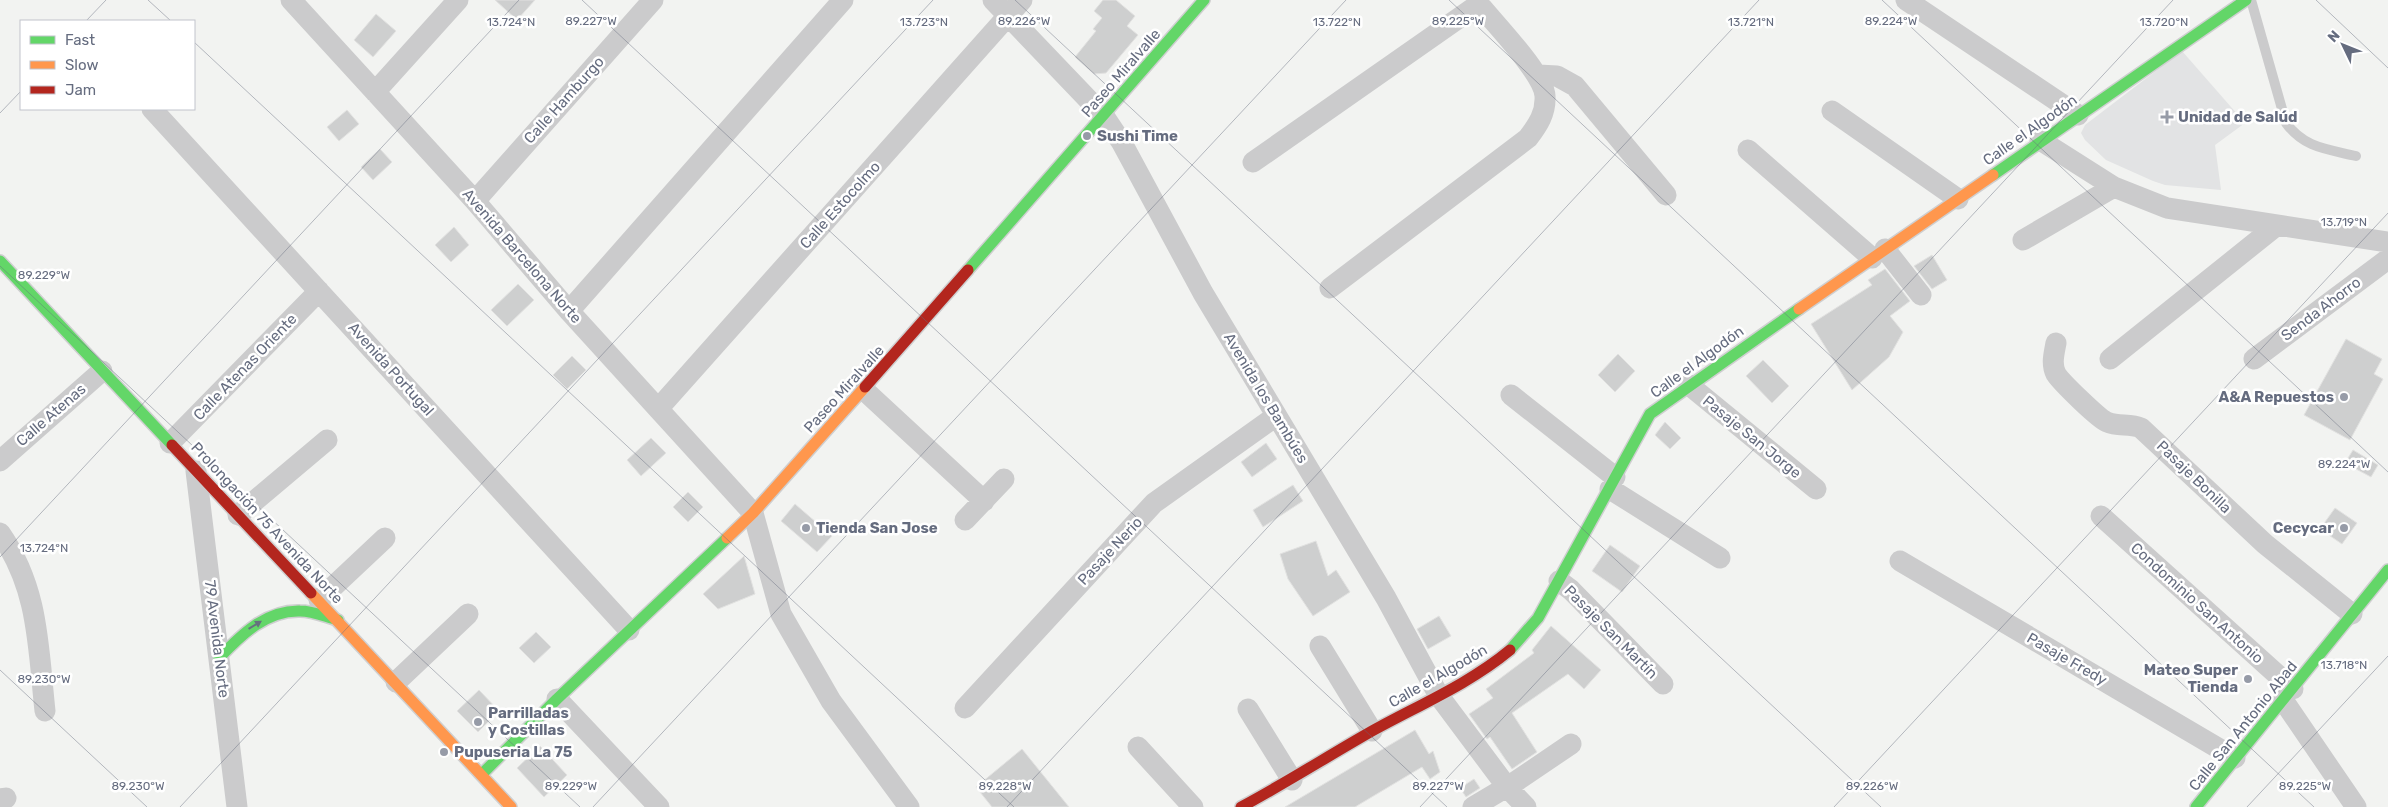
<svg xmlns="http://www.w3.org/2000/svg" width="2388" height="807" viewBox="0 0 2388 807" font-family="Rubik,sans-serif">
<rect width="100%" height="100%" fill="#f2f3f1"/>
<path fill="#e2e3e4" d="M2182 51 2245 123 2215 145 2221 190 2165 185 2153 181 2106 160 2085 140 2081 133 2085 125Z"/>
<path fill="#cecfcf" stroke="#e2e2e1" d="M495 0H535L517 20Z
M1103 0H1116L1135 16 1127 26 1138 35 1106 73 1094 74 1075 57 1096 31 1093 29 1102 18 1094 11Z
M376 14 396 31 373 57 354 40Z
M347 110 359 124 339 141 327 127Z
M380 149 392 162 373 180 361 167Z
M454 227 469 245 451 262 435 245Z
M1932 255 1947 280 1932 289 1914 266Z
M1885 269 1910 301 1890 316 1903 332 1889 357 1852 390 1811 324 1872 285 1868 280Z
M518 284 534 300 507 326 491 310Z
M2346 339 2382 359 2374 374 2383 379 2350 440 2304 415Z
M1618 354 1635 371 1615 392 1598 375Z
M572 356 586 370 567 389 553 375Z
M1763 360 1789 386 1772 403 1746 376Z
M1665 422 1681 438 1670 449 1655 435Z
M651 438 666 453 641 476 627 460Z
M1266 443 1277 459 1252 477 1241 462Z
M2353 450 2378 465 2371 477 2345 463Z
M1293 485 1303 501 1263 527 1253 510Z
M688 492 703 507 688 522 673 507Z
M795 504 832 536 817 552 781 521Z
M2335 508 2357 523 2342 544 2320 529Z
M1316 541 1328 576 1336 570 1350 592 1313 616 1288 579 1280 554Z
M1610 545 1640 566 1622 592 1592 571Z
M744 556 755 594 718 609 703 594Z
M1439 616 1451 636 1428 649 1417 629Z
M1551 626 1601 670 1584 689 1568 674 1512 713 1537 752 1512 769 1490 737 1487 739 1469 714 1493 698 1486 689 1534 653 1532 650Z
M536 632 551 647 534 663 519 648Z
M479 690 499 711 478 732 457 711Z
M1415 730 1429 754 1433 751 1440 772 1430 779 1422 767 1355 807H1285Z
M540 746 567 775 544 797 517 768Z
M1022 749 1069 807H992L976 787Z
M1474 779 1480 788 1466 797 1460 788Z"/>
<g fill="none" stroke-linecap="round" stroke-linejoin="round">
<defs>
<path id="fast" d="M1993 175 2246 0
M0 261 172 445
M968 270 1204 0
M1510 650 1538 618 1650 414 1799 309
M219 658C241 635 266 610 300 611 313 611 326 617 338 620
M482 774 557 699 727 538
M2196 807 2388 570"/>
<path id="slow" d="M1799 309 1993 175
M727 538 753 513 865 387
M311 593 511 807"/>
<path id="jam" d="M865 387 968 270
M172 445 311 593
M1241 807C1286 783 1328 756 1372 731 1419 705 1469 684 1510 650"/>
</defs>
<use href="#fast" stroke="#cfcfd0" stroke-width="14"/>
<use href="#slow" stroke="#cfcfd0" stroke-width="14"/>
<use href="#jam" stroke="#cfcfd0" stroke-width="14"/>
<path stroke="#cbcbcc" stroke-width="10" d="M2251 0 2286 123C2304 148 2327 149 2356 156"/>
<path stroke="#cbcbcc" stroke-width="21" d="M291 0 475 201 569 311 753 513 781 614 831 701 909 807
M993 0 1104 116 1122 143 1203 293 1386 598 1439 696 1507 787 1526 807
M1906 0 2078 115
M1538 75 1557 76 1575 86 1666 195
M375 92 458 0
M152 109 629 630
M1832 111 1958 199
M2040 140 2114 187 2167 208 2388 242
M1748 150 1872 258
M1253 162 1479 4
M475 201 653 0
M2023 240 2114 187
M1885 249 1921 295
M1330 288 1528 138C1538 125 1546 113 1545 96 1544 74 1494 23 1479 4V0
M569 311 843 0
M2056 343C2054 354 2051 364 2056 374 2061 382 2099 419 2107 422 2118 427 2130 423 2141 428L2265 544 2352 614
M2110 359 2276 226
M2254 359 2388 259
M1689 385 1816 489
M864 390 984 501
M1511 395 1615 477
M658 409 1022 0
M170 443 319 291
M0 461 102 371
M196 471 237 807
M1610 489 1720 558
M238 515 327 440
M2101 516 2293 689
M965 520 1004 479
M0 533C39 589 38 646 45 711
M1900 561 2235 758
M1559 581 1571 590 1663 684
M319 600 385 538
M1320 646 1372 731
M396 682 468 614
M557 699 659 807
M2283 700 2356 807
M965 708 1154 503 1276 416
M1248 709 1292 780
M1138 747 1193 807
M0 799 6 798
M1473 807 1515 782 1571 744"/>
<use href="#fast" stroke="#63d668" stroke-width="11"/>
<use href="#slow" stroke="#ff974d" stroke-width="11"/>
<use href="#jam" stroke="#b3261e" stroke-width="11"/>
</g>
<defs><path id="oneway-solid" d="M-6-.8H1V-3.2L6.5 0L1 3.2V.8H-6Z" transform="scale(1.25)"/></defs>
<use fill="#65717e" href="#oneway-solid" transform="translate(255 625) rotate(-31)"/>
<path fill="none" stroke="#656c7f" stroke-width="1" stroke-opacity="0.45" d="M148 0 171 21M582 0 1447 807M1015 0 1881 807M1449 0 2314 807M1882 0 2388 472M2316 0 2388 68M86 21 106 0M194 42 1014 807M0 113 21 91M0 266 580 807M0 557 519 0M0 670 147 807M180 807 933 0M593 807 1346 0M1007 807 1759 0M1420 807 2173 0M1834 807 2388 213M2247 807 2388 656"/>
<g fill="#969ba7" stroke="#fff" stroke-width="2">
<path d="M2164.5 109.5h5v5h5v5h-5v5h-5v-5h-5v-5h5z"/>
<circle cx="1087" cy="136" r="5"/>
<circle cx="2344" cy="397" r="5"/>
<circle cx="806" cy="528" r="5"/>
<circle cx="2344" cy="528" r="5"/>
<circle cx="2248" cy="679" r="5"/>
<circle cx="478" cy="722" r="5"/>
<circle cx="444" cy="752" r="5"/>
</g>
<g text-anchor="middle" stroke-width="5" stroke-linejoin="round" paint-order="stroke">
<g font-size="15" fill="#656c7f" stroke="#fff">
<text transform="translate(1121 73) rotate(-49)" y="5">Paseo Miralvalle</text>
<text transform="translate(564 100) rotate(-48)" y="5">Calle Hamburgo</text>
<text transform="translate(2030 130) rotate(-35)" y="5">Calle el Algodón</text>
<text transform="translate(840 205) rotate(-48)" y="5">Calle Estocolmo</text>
<text transform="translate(522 256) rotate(49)" y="5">Avenida Barcelona Norte</text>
<text transform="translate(2321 309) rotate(-37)" y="5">Senda Ahorro</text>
<text transform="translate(1697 362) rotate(-36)" y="5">Calle el Algodón</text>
<text transform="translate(245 367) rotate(-46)" y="5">Calle Atenas Oriente</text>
<text transform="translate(391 369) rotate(48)" y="5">Avenida Portugal</text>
<text transform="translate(844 389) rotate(-48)" y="5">Paseo Miralvalle</text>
<text transform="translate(1266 398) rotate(59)" y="5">Avenida los Bambúes</text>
<text transform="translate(51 415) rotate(-41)" y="5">Calle Atenas</text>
<text transform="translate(1752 437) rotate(39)" y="5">Pasaje San Jorge</text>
<text transform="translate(2194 477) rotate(44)" y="5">Pasaje Bonilla</text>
<text transform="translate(267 523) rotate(47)" y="5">Prolongación 75 Avenida Norte</text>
<text transform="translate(1110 551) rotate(-47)" y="5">Pasaje Nerio</text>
<text transform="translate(2197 603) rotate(42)" y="5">Condominio San Antonio</text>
<text transform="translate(1611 632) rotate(45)" y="5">Pasaje San Martín</text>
<text transform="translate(217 639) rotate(83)" y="5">79 Avenida Norte</text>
<text transform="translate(2067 659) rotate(30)" y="5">Pasaje Fredy</text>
<text transform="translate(1438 676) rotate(-30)" y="5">Calle el Algodón</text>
<text transform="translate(2243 726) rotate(-51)" y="5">Calle San Antonio Abad</text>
</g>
<g font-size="15" font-weight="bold" fill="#656c7f" stroke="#fff" text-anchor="start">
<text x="2178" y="122">Unidad de Salúd</text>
<text x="1097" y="141">Sushi Time</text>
<text x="2334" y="402" text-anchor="end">A&amp;A Repuestos</text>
<text x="816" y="533">Tienda San Jose</text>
<text x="2334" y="533" text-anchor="end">Cecycar</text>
<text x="2238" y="675" text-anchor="end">Mateo Super<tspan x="2238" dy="17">Tienda</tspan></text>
<text x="488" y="718">Parrilladas<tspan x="488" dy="17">y Costillas</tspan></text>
<text x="454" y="757">Pupuseria La 75</text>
</g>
</g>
<g font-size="12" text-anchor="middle" fill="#656c7f" stroke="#fff" stroke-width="5" stroke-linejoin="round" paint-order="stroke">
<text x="591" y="25">89.227°W</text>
<text x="1024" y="25">89.226°W</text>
<text x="1458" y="25">89.225°W</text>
<text x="1891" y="25">89.224°W</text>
<text x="511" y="26">13.724°N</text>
<text x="924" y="26">13.723°N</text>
<text x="1337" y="26">13.722°N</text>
<text x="1751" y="26">13.721°N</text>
<text x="2164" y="26">13.720°N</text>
<text x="2344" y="226">13.719°N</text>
<text x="44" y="279">89.229°W</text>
<text x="2344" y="468">89.224°W</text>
<text x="44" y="552">13.724°N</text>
<text x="2344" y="669">13.718°N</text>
<text x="44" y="683">89.230°W</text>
<text x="138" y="790">89.230°W</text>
<text x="571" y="790">89.229°W</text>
<text x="1005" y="790">89.228°W</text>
<text x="1438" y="790">89.227°W</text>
<text x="1872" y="790">89.226°W</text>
<text x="2305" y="790">89.225°W</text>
</g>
<rect x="20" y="20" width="175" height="90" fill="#ffffff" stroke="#c1c4cc"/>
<rect x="30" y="36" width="25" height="8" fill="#63d668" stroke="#c1c4cc"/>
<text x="65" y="45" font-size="15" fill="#656c7f">Fast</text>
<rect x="30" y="61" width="25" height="8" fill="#ff974d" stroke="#c1c4cc"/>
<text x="65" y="70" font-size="15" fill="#656c7f">Slow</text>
<rect x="30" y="86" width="25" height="8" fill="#b3261e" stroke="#c1c4cc"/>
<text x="65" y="95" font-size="15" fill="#656c7f">Jam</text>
<g transform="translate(2343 45) rotate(313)" stroke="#ffffff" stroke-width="4" paint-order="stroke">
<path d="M0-4L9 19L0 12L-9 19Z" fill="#656c7f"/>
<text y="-8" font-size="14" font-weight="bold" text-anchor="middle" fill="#656c7f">N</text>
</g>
</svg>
